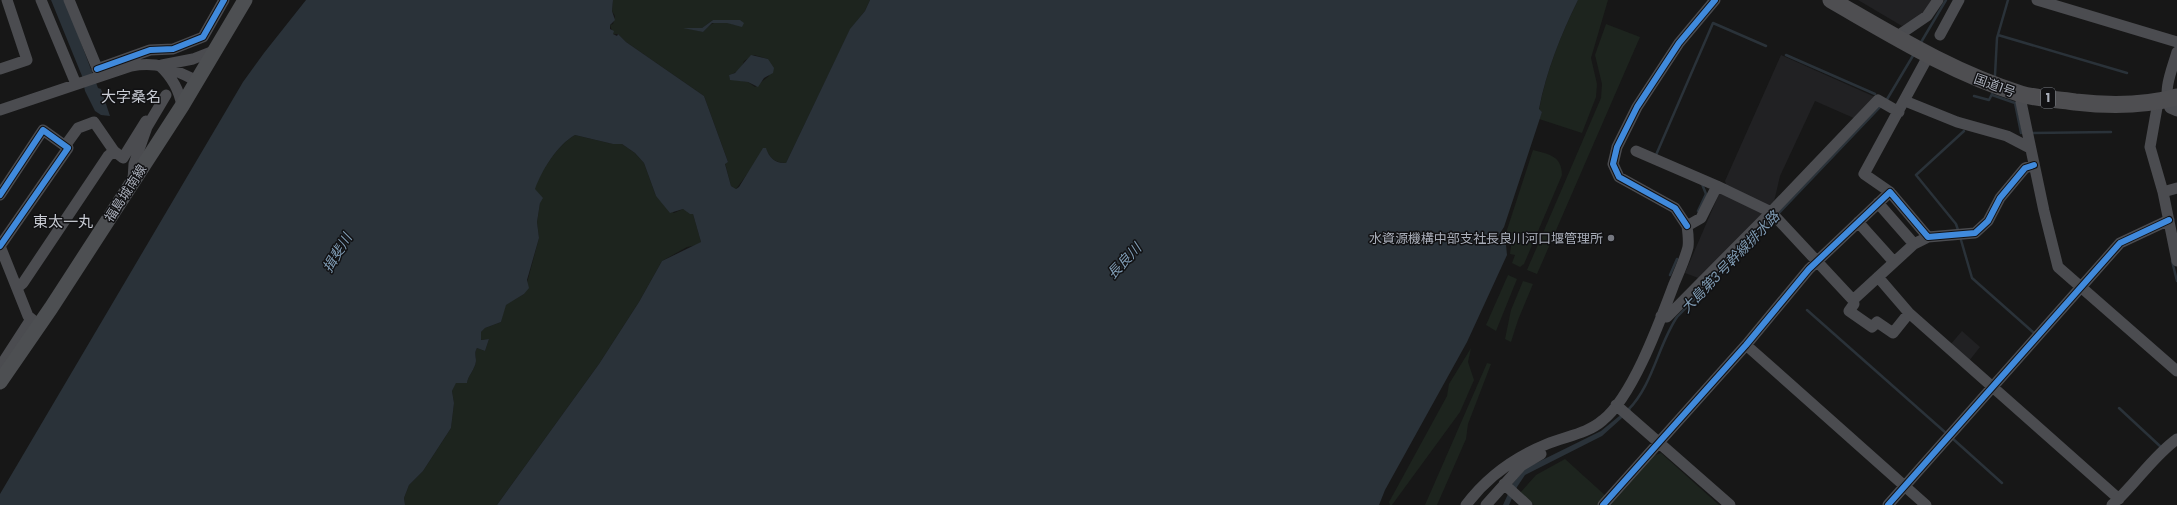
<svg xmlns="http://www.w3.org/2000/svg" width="2177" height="505" viewBox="0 0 2177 505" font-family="Poppins,'Noto Sans JP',sans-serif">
<rect width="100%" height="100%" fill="#171717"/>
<path fill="#212123" d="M1858 0H1934L1926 13 1902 26Z
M1781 55 1875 97 1856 119 1815 101 1780 176 1773 206 1771 207 1727 188 1725 181Z
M1722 193 1764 212 1701 279 1685 273 1719 194Z
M1962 331 1980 347 1969 361 1950 345Z"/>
<path fill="#1d241e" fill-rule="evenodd" d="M613 0H870L865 11 850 30 786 163C775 163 770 158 766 149L736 189 731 186 725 163 728 162 704 96 626 42 618 34H613L610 25 613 24 615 16 612 11ZM713 20H726L735 25C719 19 714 20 703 32L686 28H702ZM754 55 768 59 769 76 755 87 748 82 730 79 729 75C736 73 742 69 744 61Z
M1578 0H1608L1591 58 1597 84 1596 97 1582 133 1539 119 1542 112 1539 110C1546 72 1561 34 1578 0Z
M1606 24 1640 37 1537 274 1527 270 1601 98 1602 84 1595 55Z
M575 135 613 144H622L635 153 644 163 656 196 674 213 683 209 693 214 701 242 698 245 687 247 662 261 639 302 599 364 497 505H405L404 498 409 485 423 471 451 428 454 403 452 391 456 382 467 383C468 375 475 370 476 361 476 356 474 353 477 348L485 351 489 339 480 340 481 332 485 328 501 322 505 305 524 294 539 238 537 222 540 203 534 189C542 170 557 145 575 135Z
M1533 150C1549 154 1562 156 1562 175L1524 264 1520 267 1512 263 1515 255 1510 254 1511 246 1505 236Z
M1508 275 1517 279 1496 331 1486 325Z
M1523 281 1533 284 1518 320 1511 342 1505 339 1511 310Z
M1471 348 1468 362 1474 380 1460 412 1392 505H1390L1389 502 1394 493 1447 396 1449 384Z
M1487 363 1491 364 1468 424 1466 439 1437 505H1425Z
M1661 453 1719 505H1607L1650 457Z
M1565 459 1607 497 1600 505H1534L1520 493 1536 475Z"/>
<path fill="#2a3239" d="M51 0H65L98 88 101 89 110 116 101 115 95 111 85 91 82 76Z
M306 0H613L612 11 615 20 610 25V29L614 31 613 34 617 36 618 34 626 42 704 96 728 162 725 164 731 186 736 189 739 187 763 148H766C769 158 776 164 786 163L850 29 865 11 870 0H1578C1561 34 1546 72 1539 109L1542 112 1504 227 1497 238 1506 245 1507 255 1467 342 1385 490 1379 505H497L599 364 639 302 662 261 701 242 693 214H690L683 209 670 213 656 196 644 163 635 153 622 144H613L575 135C557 145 542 170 535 189L543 198 540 203 537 222 539 238 527 280 529 288 524 294 506 305 501 322 485 328 481 332V340L489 339 485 351 477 348C474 353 476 356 476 361 475 370 468 375 467 383H456L452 391 454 403 451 428 423 471 409 485 404 498 405 505H0V494L243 82 264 53Z
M713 20H740L744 23 742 27 727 23H712L703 32 683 28H702Z
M751 55 768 59 774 68 773 73 764 78 758 87 748 82 730 80 729 75 735 73Z
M1629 408 1631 410 1602 436 1525 475 1517 487 1509 505H1503L1513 483 1526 468 1601 431Z"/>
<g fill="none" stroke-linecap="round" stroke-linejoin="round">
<path stroke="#2a3239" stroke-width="2.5" d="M1998 35 2127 73
M1920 44 1946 0
M1786 55 1875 94
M1995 75 1997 38 2008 0
M1992 95 2015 103 2021 133
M1974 96 1989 100 1992 94
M1886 101 1914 54
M2031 133 2111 132
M1656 155 1713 23 1766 46
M1698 211 1706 194 1702 184
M1777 215 1881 106
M1958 230 1956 224 1916 175 1964 131
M1961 240 1972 278 2034 333
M2172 261 2177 281
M1670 275 1677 259
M1807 310 1946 433
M2119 408 2161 447
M1628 410C1653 385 1658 345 1677 317L1773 219
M1952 438 2002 483"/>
<path stroke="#4b4c50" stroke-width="11" d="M41 0 76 84
M69 0 100 75
M2037 0 2177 42
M1940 35 1959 0
M1896 37 1927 16 1938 0
M2177 52C2172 70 2162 91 2170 108L2177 111
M162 65 193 59 216 50
M160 66C172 77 179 89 182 106
M0 69 27 60 7 0
M97 69 150 50 173 49 203 37 224 0
M2022 95 2021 102 2044 211 2058 267 2177 371
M1905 101 1957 122 2007 136 2030 148
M2158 102 2150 147 2163 192 2177 261
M0 110 131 66C159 61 173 69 197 81
M65 146 78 128 94 122 114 151
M1636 151 1717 186 1771 212 1853 300 1914 244 1928 237
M133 180 134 164 147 127 166 95
M1890 192 1864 174 1925 62 1932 57
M2163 192 2177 188
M0 195 43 130 68 148 0 246
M1878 203 1914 244
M1858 222 1894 262
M1687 226 1675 208 1619 177 1613 164 1617 147 1637 107 1679 43 1715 0
M0 246 28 316 39 325
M1878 277 1909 313 2119 499
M17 288 23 283 108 156 114 151 123 158 146 121 149 122
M1853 300 1854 304 1849 311 1872 327 1877 322 1893 333 1909 313
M1661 316 1667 317 1771 212 1878 100 1899 112
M1746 345 1926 505
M0 367 31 319
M1616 405 1730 505
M1504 484 1527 505
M1466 505C1487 477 1515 457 1547 444 1566 436 1587 434 1603 420 1633 396 1660 321 1674 284 1679 272 1685 259 1688 247 1689 240 1688 233 1687 226L1701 218 1717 186
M1486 505 1521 466 1541 454
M1603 505 1746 345 1809 269 1890 192 1928 237 1975 233 1988 221 2000 198 2025 168 2034 165
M1888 505 2120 243 2169 220
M2112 505C2135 485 2152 457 2177 439"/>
<path stroke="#4d4f52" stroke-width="15" d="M0 382 51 308 182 106 245 0"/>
<path stroke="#4e4e51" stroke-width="17" d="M1831 0C1892 35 1953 73 2021 94 2038 99 2057 99 2075 102 2109 106 2144 106 2177 97"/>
<defs>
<path id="cycleway" d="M97 69 150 50 173 49 203 37 224 0
M0 195 43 130 68 148 0 246
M1687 226 1675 208 1619 177 1613 164 1617 147 1637 107 1679 43 1715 0
M1603 505 1746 345 1809 269 1890 192 1928 237 1975 233 1988 221 2000 198 2025 168 2034 165
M1888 505 2120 243 2169 220"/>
</defs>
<use href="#cycleway" stroke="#111113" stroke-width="8"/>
<use href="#cycleway" stroke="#408adc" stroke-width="6"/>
</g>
<circle fill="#757880" stroke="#111113" stroke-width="1.5" cx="1611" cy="238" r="4"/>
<g text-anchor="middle" stroke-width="3" stroke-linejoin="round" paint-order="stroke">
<rect fill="#111113" stroke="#7b7e86" stroke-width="1" x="2041" y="88" width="14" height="20" rx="3"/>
<g font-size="12" font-weight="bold" fill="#a8adb8">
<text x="2048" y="102">1</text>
</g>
<g font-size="13" fill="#a8adb8" stroke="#111113">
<text transform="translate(1995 85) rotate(20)" y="5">国道1号</text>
<text transform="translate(125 193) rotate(-57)" y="5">福島城南線</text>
</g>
<g font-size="13" fill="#a8adb8" stroke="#111113" text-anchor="end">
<text x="1603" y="243">水資源機構中部支社長良川河口堰管理所</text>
</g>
<g font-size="14" font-style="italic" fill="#7f9bb3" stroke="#111113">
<text transform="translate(337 253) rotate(-59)" y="5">揖斐川</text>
<text transform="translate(1124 261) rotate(-47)" y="5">長良川</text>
<text transform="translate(1730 262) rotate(-46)" y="5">大島第3号幹線排水路</text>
</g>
<g font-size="15" fill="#c9ccd4" stroke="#111113">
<text x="131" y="102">大字桑名</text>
<text x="63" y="227">東太一丸</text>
</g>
</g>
</svg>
